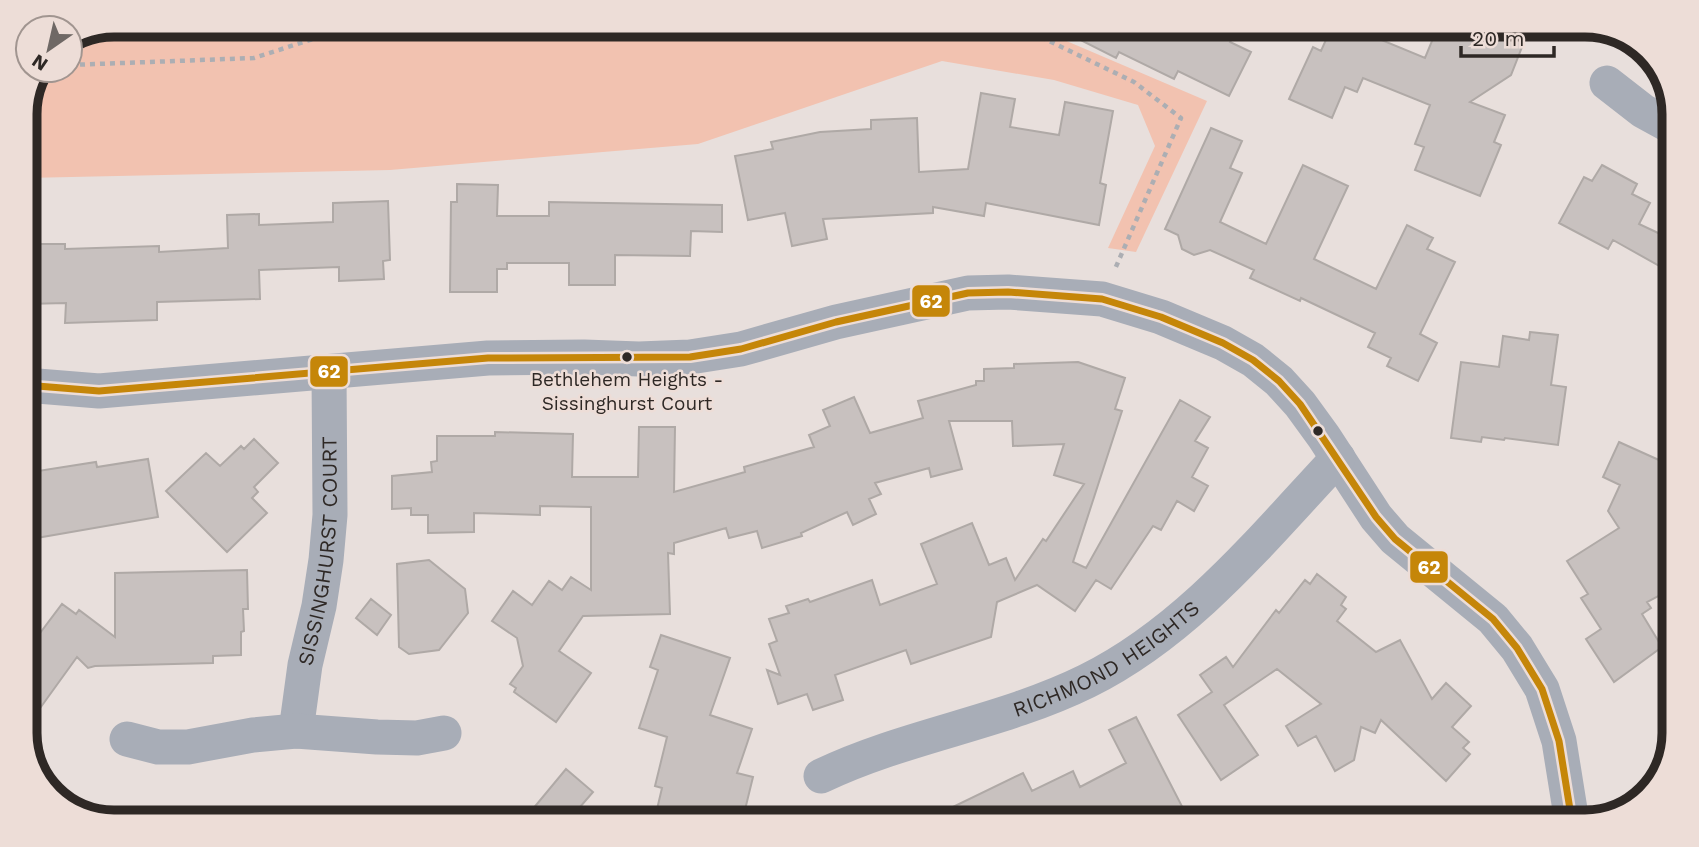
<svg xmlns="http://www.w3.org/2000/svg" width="1699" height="847" viewBox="0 0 1699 847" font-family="'Work Sans',sans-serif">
<rect width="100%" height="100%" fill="#e8dfdc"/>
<path fill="#f2c2b0" d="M114 25H1029L1207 101 1136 252 1108 248 1155 146 1138 105 1054 80 942 61 698 144 390 170 25 178V109L42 70H70V43Z"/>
<path fill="#c8c1bf" stroke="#afa9a6" stroke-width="2" d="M1049 24H1212L1233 35 1230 42 1251 52 1229 96 1178 71 1174 79 1119 52 1116 58Z
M1333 24H1386L1379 39 1425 58 1439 24H1531L1511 75 1470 102 1505 115 1494 142 1501 145 1480 196 1415 170 1424 147 1415 144 1430 105 1363 78 1357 92 1345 87 1332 118 1289 99 1313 47 1321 51Z
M981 93 1015 99 1010 127 1059 135 1065 102 1113 111 1100 183 1106 185 1099 225 986 203 984 216 933 207V213L823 219 827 239 792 246 785 213 748 220 735 156 773 149 771 142 820 132 871 129V120L917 118 919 172 968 169Z
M1211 128 1242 141 1230 168 1242 173 1220 222 1266 244 1303 165 1348 186 1314 259 1376 289 1407 225 1433 238 1427 249 1455 262 1420 334 1437 343 1418 381 1387 366 1391 358 1368 347 1375 333 1301 298 1300 301 1250 278 1254 270 1210 250 1194 255 1182 249 1178 235 1165 229Z
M1602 165 1637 184 1632 194 1650 203 1639 224 1673 240 1672 273 1613 240 1608 249 1559 223 1584 177 1592 181Z
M457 184 498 185 497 216H549V202L722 205V232L691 231 690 256 615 255V285H569V263H507V269H497V292H450L451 202H457Z
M388 201 390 260 383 261 384 279 339 281V267L259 270 260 299 157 302V320L65 323 66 303 25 304V244H65V249L159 246V252L228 248 227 215 259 214V225L333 222V203Z
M1530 332 1558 335 1551 385 1566 387 1558 445 1505 438 1504 440 1482 437 1481 442 1451 438 1461 362 1499 367 1503 336 1529 340Z
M1078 362 1125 378 1115 409 1122 411 1073 562 1086 568 1180 400 1210 417 1195 441 1208 448 1192 477 1208 486 1194 511 1177 501 1161 530 1153 526 1111 589 1096 580 1075 611 1037 585 997 602 991 637 911 664 906 650 835 675 843 700 813 710 807 694 778 704 767 670 780 675 769 644 777 641 769 619 789 613 786 606 808 599 810 602 872 580 880 605 937 584 921 544 972 523 989 565 1006 558 1015 580 1043 539 1046 541 1084 484 1054 475 1064 444 1013 446 1012 421H949L962 469 931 477 929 468 875 483 881 494 869 499 876 514 853 525 847 512 801 533 802 536 762 548 757 531 729 538 726 528 674 543V554L668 553 670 614 583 616 559 651 591 673 556 722 514 692 516 688 510 684 523 666 517 638 492 621 513 591 532 605 549 581 562 590 571 577 591 590V507L540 506V515L474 513V532L428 533V515H411V508L392 509V476L432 472 431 462 437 461V436H495V432L573 434 572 477H638L639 427H675L674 492 745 472 744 467 814 447 809 435 830 426 823 410 854 397 870 433 923 418 918 401 976 385V381H984V369L1014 368V364Z
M254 439 278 463 254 487 258 492 252 498 267 513 227 552 166 491 206 453 220 466 241 446 244 449Z
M1619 442 1670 465 1668 591 1647 602 1651 608 1642 614 1662 647 1614 682 1586 639 1601 629 1581 598 1588 594 1567 561 1619 528 1608 511 1620 485 1603 477Z
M148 459 158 517 25 540V473L96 462 97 467Z
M429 560 465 589 468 613 439 650 409 654 399 647 397 564Z
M247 570 248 609H243L244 631 241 632V655L213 656V663L95 666 88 668 77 657 25 729V653L62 604 76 614 79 610 115 637V573Z
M1317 574 1346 597 1341 605 1346 609 1337 621 1376 652 1400 640 1432 699 1446 683 1471 706 1452 727 1469 742 1463 748 1470 754 1446 781 1381 720 1375 733 1361 727 1354 760 1335 771 1316 736 1298 746 1286 726 1321 704 1277 669 1224 705 1258 755 1221 780 1178 715 1212 692 1200 675 1226 657 1233 667 1276 610 1279 613 1305 580 1310 584Z
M371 599 391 615 377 635 356 618Z
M661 635 730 658 710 715 752 729 737 773 753 777 742 822H654L662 788 655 786 667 737 639 728 658 670 650 667Z
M1136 717 1190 822H922L1023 773 1032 791 1073 771 1080 787 1126 763 1109 730Z
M566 769 593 792 567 822H522Z"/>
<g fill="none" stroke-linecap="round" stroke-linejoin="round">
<path stroke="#acaeb3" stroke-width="4.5" stroke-dasharray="5 5" stroke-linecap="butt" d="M1014 24 1134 82 1181 118 1115 269
M70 65 254 58 359 24"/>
<g stroke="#a8adb7" stroke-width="35">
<path d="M1607 83 1643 111 1674 128"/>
<path d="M25 385 99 391 488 358 584 357 639 359 690 357 741 349 836 322 968 293 1008 292 1102 299 1161 317 1223 343 1253 360 1279 381 1300 404 1324 437 1376 517 1395 539 1493 619 1517 648 1542 689 1559 741 1572 822"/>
<path id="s1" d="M296 731 305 665 319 606 326 560 330 515 329 372"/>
<path d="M127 739 158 747H188L253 735 296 731 377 737 417 738 444 733"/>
<path id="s2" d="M821 776C907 735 1002 723 1087 681 1188 631 1262 539 1338 458"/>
</g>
<defs>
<path id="bus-1" d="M25 385 99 391 488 358 690 357 741 349 836 322 968 293 1008 292 1102 299 1161 317 1223 343 1253 360 1279 381 1300 404 1376 517 1395 539 1493 619 1517 648 1542 689 1559 741 1572 822"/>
</defs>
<use href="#bus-1" stroke="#edddd7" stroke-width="12"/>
<use href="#bus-1" stroke="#c58609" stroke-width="7"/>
</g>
<g fill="#2e2825" stroke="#edddd7" stroke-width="2.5">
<circle cx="627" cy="357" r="6"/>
<circle cx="1318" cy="431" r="6"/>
</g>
<g text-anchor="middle" stroke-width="5" stroke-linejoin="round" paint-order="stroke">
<g font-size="19" fill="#2e2825" stroke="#edddd7">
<text x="627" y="386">Bethlehem Heights -<tspan x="627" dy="24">Sissinghurst Court</tspan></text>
</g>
<g font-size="21" fill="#2e2825" stroke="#edddd7">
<text dy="7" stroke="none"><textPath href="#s1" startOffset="182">SISSINGHURST COURT</textPath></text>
<text dy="7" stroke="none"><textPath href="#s2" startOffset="310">RICHMOND HEIGHTS</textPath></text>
</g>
</g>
<path d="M0 0H1699V847H0ZM114 37H1585A77 77 0 0 1 1662 114V733A77 77 0 0 1 1585 810H114A77 77 0 0 1 37 733V114A77 77 0 0 1 114 37Z" fill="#edddd7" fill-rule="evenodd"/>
<path fill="none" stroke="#2e2825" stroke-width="9" d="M114 37H1585A77 77 0 0 1 1662 114V733A77 77 0 0 1 1585 810H114A77 77 0 0 1 37 733V114A77 77 0 0 1 114 37Z"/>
<g stroke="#edddd7" stroke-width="2.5">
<rect x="911" y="284" width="40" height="34" rx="7" fill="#c58609"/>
<rect x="309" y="355" width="40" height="33" rx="7" fill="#c58609"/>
<rect x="1409" y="550" width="40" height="34" rx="7" fill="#c58609"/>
</g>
<g font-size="19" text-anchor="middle" font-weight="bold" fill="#fff">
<text x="931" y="308">62</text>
<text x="329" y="378">62</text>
<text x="1429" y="574">62</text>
</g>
<g transform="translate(49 49) rotate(214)"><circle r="33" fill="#edddd7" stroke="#a19590" stroke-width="2"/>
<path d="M0-5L12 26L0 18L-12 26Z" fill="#6f6865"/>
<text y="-10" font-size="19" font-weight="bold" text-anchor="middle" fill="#2e2825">N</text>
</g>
<path d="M1461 46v10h93v-10" fill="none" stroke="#2e2825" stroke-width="3.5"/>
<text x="1472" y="46" font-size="21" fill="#2e2825" stroke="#edddd7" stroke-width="5" paint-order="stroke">20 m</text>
</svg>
